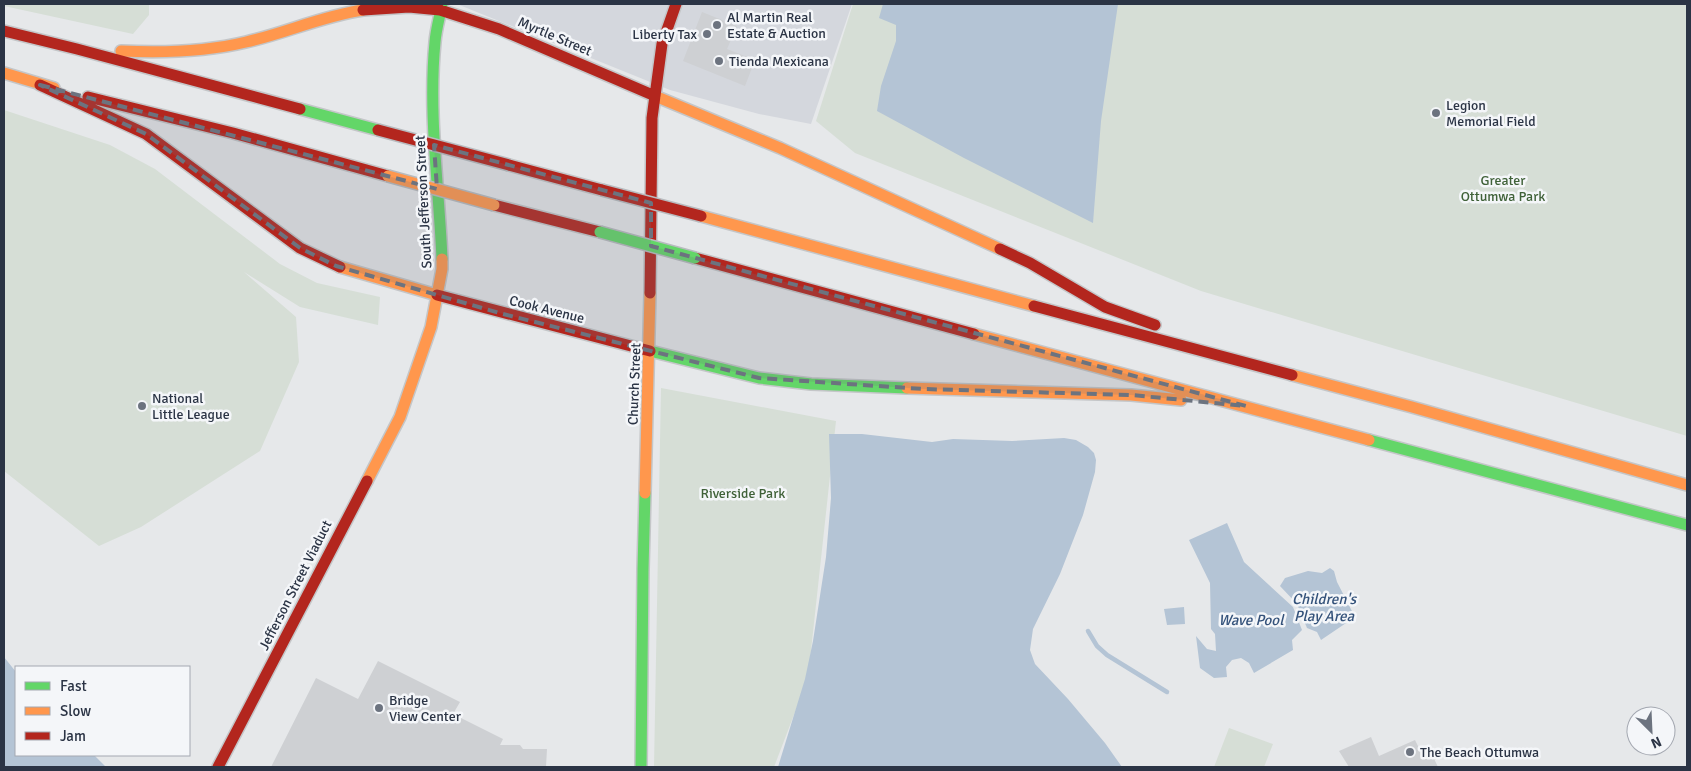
<svg xmlns="http://www.w3.org/2000/svg" width="1691" height="771" viewBox="0 0 1691 771" font-family="Signika,sans-serif">
<rect width="100%" height="100%" fill="#e6e8ea"/>
<path fill="#d4d7dd" d="M457 4H852L811 124 759 114 670 90Z"/>
<path fill="#d6ded6" d="M4 4H149V15L133 34 4 6Z
M853 4H1687V436L1201 291 855 153 816 121Z
M4 110 110 145 155 169 280 264 317 283 380 297 378 325 300 307 244 272 296 317 299 362 260 451 141 527 99 546 4 471Z
M661 388 836 421 808 678 774 767H654Z
M1229 728 1273 744 1264 767H1214Z"/>
<path fill="#b4c4d5" d="M883 4H1118L1101 121 1093 223 964 158 877 111 881 86 896 41V25L879 18Z
M829 434H862L932 442 953 439 1012 441 1064 438 1076 440 1088 447 1094 453 1096 460 1095 472 1083 515 1060 574 1033 629 1030 650 1035 664 1068 699 1105 743 1122 767H778L805 679 813 641 826 557 831 498Z
M1227 523 1244 562 1293 607 1302 630 1292 640 1293 650 1254 673 1249 663 1241 658 1232 660 1226 667 1227 677 1214 678 1200 668 1196 636 1207 649 1216 651 1215 634 1211 629 1210 583 1189 540Z
M1330 568 1334 571 1337 582 1355 617 1321 640 1317 632 1307 628 1297 604 1280 586 1285 578 1308 571 1322 573Z
M1184 607 1185 624 1167 625 1164 609Z
M4 657 16 672V755H94L106 767H4Z"/>
<g fill="none" stroke-linecap="round" stroke-linejoin="round">
<path stroke="#b4c4d5" stroke-width="4.5" d="M1088 631 1097 646 1107 655 1167 692"/>
</g>
<path fill="#ced0d3" d="M702 12 737 26 727 49 755 60 745 86 683 61Z
M378 661 460 702 453 714 503 739 500 745H520L523 749H547L546 767H271L316 678 358 699Z
M1371 737 1379 756 1415 740 1420 750 1428 746 1438 767H1349L1339 751Z"/>
<g fill="none" stroke-linecap="round" stroke-linejoin="round">
<defs>
<path id="fast" d="M300 109 378 130
M442 259C439 187 428 114 435 42 436 29 440 16 442 4
M650 351 759 378 811 384 907 388
M1369 440 1687 525
M641 767 643 569 645 493"/>
<path id="slow" d="M121 51C163 53 205 52 246 42 286 33 322 16 363 10
M4 73 54 88
M655 96 780 148 1000 249
M701 216 1034 306
M340 267 437 295
M974 334 1369 440
M1292 375 1412 407 1687 485
M907 388 1131 395 1181 400
M367 481 400 417 431 327 442 269V259
M645 493 650 293"/>
<path id="jam" d="M363 10 409 7 440 10
M440 10 499 29 655 96
M4 31 77 49 300 109
M40 85 146 134 300 248 340 267
M88 97 233 133 388 176
M509 165 602 190
M494 205 600 232
M1000 249 1030 263 1105 307 1155 325
M695 258 974 334
M650 293 652 118 662 44 676 4
M437 295 650 351
M1034 306 1292 375
M218 767 367 481"/>
</defs>
<use href="#fast" stroke="#c4c6c8" stroke-width="14"/>
<use href="#slow" stroke="#c4c6c8" stroke-width="14"/>
<use href="#jam" stroke="#c4c6c8" stroke-width="14"/>
<use href="#fast" stroke="#63d668" stroke-width="11"/>
<use href="#slow" stroke="#ff974d" stroke-width="11"/>
<use href="#jam" stroke="#b3261e" stroke-width="11"/>
<defs>
<path id="fast-bridge" d="M600 232 695 258"/>
<path id="slow-bridge" d="M388 176 494 205"/>
<path id="jam-bridge" d="M378 130 509 165
M602 190 701 216"/>
</defs>
<use href="#fast-bridge" stroke="#b8bbbf" stroke-width="14" stroke-linecap="butt"/>
<use href="#slow-bridge" stroke="#b8bbbf" stroke-width="14" stroke-linecap="butt"/>
<use href="#jam-bridge" stroke="#b8bbbf" stroke-width="14" stroke-linecap="butt"/>
<use href="#fast-bridge" stroke="#63d668" stroke-width="11"/>
<use href="#slow-bridge" stroke="#ff974d" stroke-width="11"/>
<use href="#jam-bridge" stroke="#b3261e" stroke-width="11"/>
</g>
<path fill="#6c737f" fill-opacity="0.2" stroke="#6c737f" stroke-width="4" stroke-dasharray="10 6" stroke-linejoin="round" d="M40 85 437 189 434 145 651 203V246L1246 406 1131 395 923 389 759 378 503 314 336 266 300 248 146 134Z"/>
<g fill="#6c737f" stroke="#f4f6f9" stroke-width="2">
<circle cx="717" cy="25" r="5"/>
<circle cx="707" cy="34" r="5"/>
<circle cx="719" cy="61" r="5"/>
<circle cx="1436" cy="113" r="5"/>
<circle cx="142" cy="406" r="5"/>
<circle cx="379" cy="708" r="5"/>
<circle cx="1410" cy="752" r="5"/>
</g>
<g text-anchor="middle" stroke-width="5" stroke-linejoin="round" paint-order="stroke">
<g font-size="14" fill="#2b3445" stroke="#f4f6f9" text-anchor="start">
<text x="727" y="22">Al Martin Real<tspan x="727" dy="16">Estate &amp; Auction</tspan></text>
<text x="697" y="39" text-anchor="end">Liberty Tax</text>
<text x="729" y="66">Tienda Mexicana</text>
<text x="1446" y="110">Legion<tspan x="1446" dy="16">Memorial Field</tspan></text>
<text x="152" y="403">National<tspan x="152" dy="16">Little League</tspan></text>
<text x="389" y="705">Bridge<tspan x="389" dy="16">View Center</tspan></text>
<text x="1420" y="757">The Beach Ottumwa</text>
</g>
<g font-size="14" fill="#2b3445" stroke="#f4f6f9">
<text transform="translate(555 36) rotate(23)" y="5">Myrtle Street</text>
<text transform="translate(423 202) rotate(-93)" y="5">South Jefferson Street</text>
<text transform="translate(547 309) rotate(14)" y="5">Cook Avenue</text>
<text transform="translate(634 384) rotate(-88)" y="5">Church Street</text>
<text transform="translate(295 585) rotate(-63)" y="5">Jefferson Street Viaduct</text>
</g>
<g font-size="14" fill="#3f6138" stroke="#f4f6f9">
<text x="1503" y="185">Greater<tspan x="1503" dy="16">Ottumwa Park</tspan></text>
<text x="743" y="498">Riverside Park</text>
</g>
<g font-size="15" font-style="italic" fill="#34527a" stroke="#f4f6f9">
<text x="1324" y="604">Children's<tspan x="1324" dy="17">Play Area</tspan></text>
<text x="1251" y="625">Wave Pool</text>
</g>
</g>
<rect width="1691" height="771" fill="none" stroke="#2b3445" stroke-width="10"/>
<rect x="15" y="666" width="175" height="90" fill="#f4f6f9" stroke="#a4a8b1"/>
<rect x="25" y="682" width="25" height="8" fill="#63d668" stroke="#a4a8b1"/>
<text x="60" y="691" font-size="15" fill="#2b3445">Fast</text>
<rect x="25" y="707" width="25" height="8" fill="#ff974d" stroke="#a4a8b1"/>
<text x="60" y="716" font-size="15" fill="#2b3445">Slow</text>
<rect x="25" y="732" width="25" height="8" fill="#b3261e" stroke="#a4a8b1"/>
<text x="60" y="741" font-size="15" fill="#2b3445">Jam</text>
<g transform="translate(1651 731) rotate(156)"><circle r="24" fill="#f4f6f9" stroke="#a4a8b1"/>
<path d="M0-4L9 19L0 12L-9 19Z" fill="#6c737f"/>
<text y="-8" font-size="14" font-weight="bold" text-anchor="middle" fill="#2b3445">N</text>
</g>
</svg>
